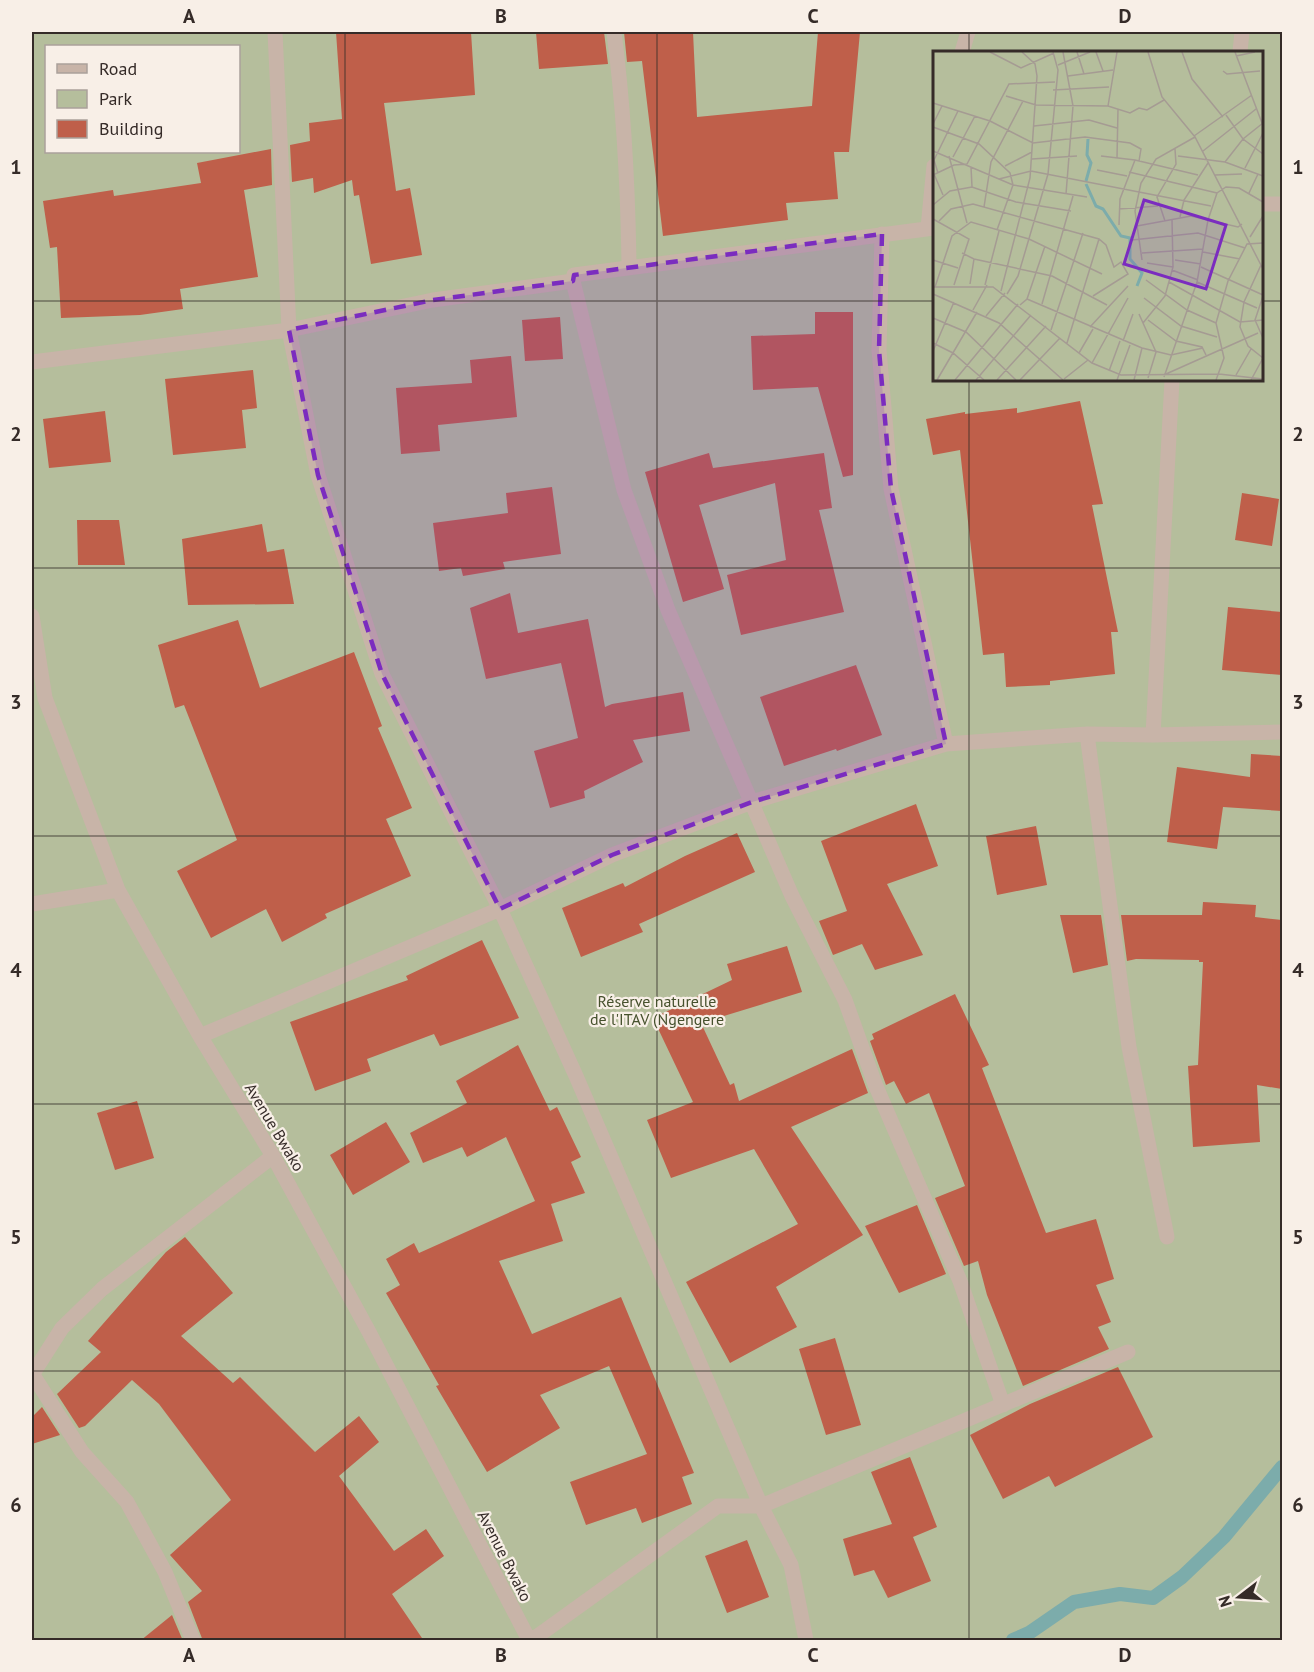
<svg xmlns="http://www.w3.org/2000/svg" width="1314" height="1672" viewBox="0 0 1314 1672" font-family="'PT Sans',sans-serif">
<rect width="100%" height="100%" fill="#f0e5db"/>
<path fill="#b5be9c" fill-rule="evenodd" d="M32 32H1282V1640H32ZM46 46H238V152H46ZM934 52H1262V380H934Z"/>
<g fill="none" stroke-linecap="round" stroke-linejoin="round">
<path stroke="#7cacab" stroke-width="14" d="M1013 1640 1029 1633 1074 1602 1120 1594 1153 1598 1182 1577 1224 1537 1282 1467"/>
</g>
<path fill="#bf5f4a" d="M336 32H471L475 95 384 103 396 191 410 188 422 255 371 264 359 195 354 196 352 180 314 193 313 178 292 182 290 145 310 141 309 123 342 119Z
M536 32H604L608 64 539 69Z
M624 32H693L697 117 812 106 818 32H860L849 152H834L838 199 786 203 788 220 663 236 642 61 627 62Z
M271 149 272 185 244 190 258 277 180 289 183 309 140 315 61 318 57 247 50 248 43 201 113 190 114 196 201 183 197 163Z
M815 312H853V475L843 477 818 387 753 390 751 336 815 334Z
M560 317 563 359 525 361 522 320Z
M511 356 517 417 438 425 440 451 401 454 396 388 472 383 470 360Z
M253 370 257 408 242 410 246 448 173 455 165 379Z
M1080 401 1103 504 1092 505 1118 632H1111L1115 674 1050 681V685L1006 687 1004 653 983 655 960 450 933 455 926 419 965 412V414L1017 408V413Z
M105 411 111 462 49 468 43 419Z
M709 453 713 468 824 453 832 508 819 510 844 612 741 635 727 575 786 560 775 483 699 505 724 589 683 602 645 472Z
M552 487 561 554 503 562 505 569 463 576 461 568 439 571 433 523 508 513 506 493Z
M1242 493 1279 499 1272 546 1235 540Z
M77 520H119L125 565H78Z
M262 524 267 552 284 549 294 604 188 605 182 539Z
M510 593 518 633 588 619 605 707 612 704 683 692 690 731 633 740 643 762 584 791 585 798 550 808 534 751 578 738 561 663 486 679 470 608Z
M1228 607 1282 612V675L1222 670Z
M238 620 260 688 354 652 382 726 378 728 412 808 386 819 411 876 325 914 327 918 282 942 266 909 211 938 177 871 237 840 184 705 175 708 158 645Z
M856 665 882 735 837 751 836 749 784 766 760 697Z
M1251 754 1282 756V811L1223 807 1217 849 1167 842 1177 767 1250 777Z
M916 804 938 866 887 884 923 955 875 970 862 944 833 955 819 921 847 911 821 841Z
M1036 826 1047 885 997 895 986 836Z
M737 833 755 872 639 924 643 932 581 957 562 908 623 883 625 887 685 856Z
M1203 902 1256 905 1255 917 1282 920V1089L1257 1085 1260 1142 1193 1147 1188 1066 1198 1065 1203 962H1199V960L1136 959 1127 961 1121 915H1202Z
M1060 915H1101L1108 965 1073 973Z
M482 940 519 1018 440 1046 434 1034 367 1059 371 1071 315 1091 290 1022 408 980 406 976Z
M787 946 802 992 701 1023 730 1085 734 1083 739 1101 852 1049 868 1093 791 1127 863 1235 776 1287 797 1327 730 1363 686 1282 798 1224 754 1149 671 1178 647 1120 693 1102 653 1018 732 980 727 964Z
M955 994 989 1065 982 1068 1046 1233 1096 1219 1114 1279 1096 1285 1111 1322 1098 1327 1109 1349 1023 1386 987 1295 978 1261 964 1266 935 1198 965 1186 929 1093 906 1104 894 1081 886 1085 870 1041 874 1039 872 1034Z
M518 1045 550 1111 557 1107 581 1157 571 1162 585 1193 551 1204 563 1241 499 1261 532 1334 621 1297 694 1473 682 1477 692 1504 642 1523 636 1508 586 1525 570 1482 647 1454 609 1366 540 1395 560 1428 487 1472 436 1386 439 1385 386 1293 400 1285 386 1259 414 1243 419 1253 535 1201 506 1137 467 1157 462 1147 423 1163 410 1133 467 1103 456 1081Z
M137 1101 154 1158 115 1170 97 1113Z
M386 1122 410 1162 353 1195 330 1155Z
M917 1205 946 1274 899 1293 865 1226Z
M185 1237 233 1293 181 1336 233 1383 240 1377 315 1452 359 1416 379 1442 339 1476 394 1551 426 1529 444 1556 392 1594 424 1641H203L188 1602 202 1591 170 1555 231 1500 159 1404 132 1380 85 1426 79 1428 57 1394 101 1352 88 1341 166 1252Z
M835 1338 861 1425 826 1435 799 1349Z
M1118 1367 1153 1437 1055 1487 1049 1476 1003 1499 970 1435 1030 1404Z
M42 1407 60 1435 32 1444V1417Z
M910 1457 937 1527 913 1537 931 1581 888 1598 874 1570 854 1576 843 1539 892 1524 871 1472Z
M747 1540 769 1597 727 1613 705 1556Z
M172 1615 183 1641H140Z"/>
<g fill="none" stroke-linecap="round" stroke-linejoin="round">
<path stroke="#c8b4a8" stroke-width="15" d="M275 32 289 330 318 475 382 674 500 909 576 1076 761 1506 791 1565 806 1640
M614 32C624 110 628 188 629 267
M962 52 968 32
M1240 52 1242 32
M1262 204H1282
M928 228 934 166
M882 234 879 350 891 489 946 744
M573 281 624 490 668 610 792 896 845 1000 875 1084 960 1281 1003 1405
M32 362 289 330 433 300 573 281 574 275 934 228
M32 616 45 698 118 890 200 1036 273 1156 369 1332 529 1640
M1087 734 1129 1047 1167 1237
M1153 735 1172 380
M32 904 118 890
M200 1036 500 909 612 855 752 802 946 744 1087 734 1153 735 1282 732
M32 1375 62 1328 102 1289 273 1156
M33 1375 82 1452 127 1502 165 1572 193 1640
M532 1640 718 1506H761L1128 1352"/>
</g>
<path fill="#7b2cbf" fill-opacity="0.2" stroke="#7b2cbf" stroke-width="4.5" stroke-dasharray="12 8" stroke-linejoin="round" d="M882 234 879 350 891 489 946 744 752 802 612 855 500 909 382 674 318 475 289 330 433 300 573 281 574 275Z"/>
<path fill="none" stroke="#352b28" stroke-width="1.5" stroke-opacity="0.55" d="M345 32V1640M657 32V1640M969 32V52M32 301H934M1262 301H1282M969 380V1640M32 568H1282M32 836H1282M32 1104H1282M32 1371H1282"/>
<g text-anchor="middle" stroke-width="4.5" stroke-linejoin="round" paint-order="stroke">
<g font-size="16" fill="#46512d" stroke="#f8efe7">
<text x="657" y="1007">Réserve naturelle<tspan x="657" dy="18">de l'ITAV (Ngengere</tspan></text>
</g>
<g font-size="16" fill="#352b28" stroke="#f8efe7">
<text transform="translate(275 1127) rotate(59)" y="6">Avenue Bwako</text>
<text transform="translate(505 1556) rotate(63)" y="6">Avenue Bwako</text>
</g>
</g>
<g transform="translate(933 51)">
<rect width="330" height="330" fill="#f0e5db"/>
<path d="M0 1H330V329H0Z" fill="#b5be9c"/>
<path fill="none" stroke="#7cacab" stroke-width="3" d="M153 130 158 112 154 104 155 88M153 133 163 155 170 158 188 185 197 187V208L209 222 204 235"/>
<path fill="none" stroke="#a59b93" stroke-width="1.5" d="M57 1 88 17 121 2M130 1 140 55 133 143M144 1 151 23M163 1 170 20M215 1 229 46 262 86 330 218M249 1 259 28 290 66M302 1 329 72M303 5 322 1M125 14 157 1M290 20 294 23 327 20M135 25 180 19M120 39 176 36M73 45 103 54 175 55 197 62 206 57 214 59 231 49M0 52 57 70 100 92 152 86 197 92 208 98 206 110M175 55 184 1M293 64 310 88 330 103M0 73 9 55M101 75 156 69 184 77M0 76 46 93 77 122 80 134 64 179M261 85 319 44M0 100 80 134 154 146M270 100 323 58M16 105 34 172M168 105 202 109 265 124M245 105 292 111 330 125M20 106 42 65M184 107 185 58M99 108 144 105M292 111 310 88 330 72M72 115 99 101M38 116 39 136M312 117 330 82M164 119 194 125M196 121 284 142M5 122 1 109 25 60M1 123 10 144M0 124 21 114 34 113 76 33 122 31M282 124 309 123M66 128 98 120 278 155M316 142 325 123M0 154 17 140 39 136 83 151 138 160M51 156 58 111 90 50M186 158 225 155M247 166 251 149 275 112M0 168 36 188 21 234M6 170 18 158 40 153 166 188 173 194 181 216 188 211 195 223 160 245M232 170 224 146 243 113 242 98M186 174 187 148 202 109M204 175 258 165 305 176 309 173M317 186 330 165M199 189 265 182 312 197M270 201 307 208M29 202 41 208 119 225 174 254M209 202 270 198M0 209 25 217M209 209 202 160 208 132 223 108 262 86M242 209 268 213M214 212 240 216M328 214 311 251 307 276 315 295 330 307M268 216 330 244M239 219 265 229M213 229 254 259 283 272M236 231 307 271 330 269M264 231 324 257M37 233 41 208M52 234 66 180M0 236H60L159 312 188 324 286 323 330 328M2 236 19 185 38 171 96 188 169 223M68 240 97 127 104 25 102 13 89 1M0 243 66 272 130 329M74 243 85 225 115 123 125 19 120 1M330 245 322 269 330 287M211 247 248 275 284 286M94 248 209 297 238 304 270 297M109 253 140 145M87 254 94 248 112 195M40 259 54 234M206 263 223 301 215 327M53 265 72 242M0 267 33 281 83 329M215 269 243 290 269 296 273 304M210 272 232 245 240 216 239 168M157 276 195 235M118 279 150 182M190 290 200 263M0 292 20 302 51 329M134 292 166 188M0 300 21 251M146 302 160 278M159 312 195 247M176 320 187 290M233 323 325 282M303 324 318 298M231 326 264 231 275 169 284 142 293 136 306 137 330 151M131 328 155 309M4 329 44 261M22 329 85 253M43 329 98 264M64 329 113 275M87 329 127 287M184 329 197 294M201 329 209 297M283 329 291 307 283 272 295 230 314 193 330 192M318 329 330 307"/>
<path fill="#7b2cbf" fill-opacity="0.15" stroke="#7b2cbf" stroke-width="3" d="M211 149 293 174 273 238 191 213Z"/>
<rect width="330" height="330" fill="none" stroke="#352b28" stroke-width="3"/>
</g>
<rect width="1314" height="1672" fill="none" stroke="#f8efe7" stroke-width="66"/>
<rect x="45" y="45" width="195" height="108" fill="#f8efe7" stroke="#aaa19b" stroke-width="1.5"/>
<rect x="57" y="64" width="30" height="9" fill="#c8b4a8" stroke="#aaa19b" stroke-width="1.5"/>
<text x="99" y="75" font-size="18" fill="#352b28">Road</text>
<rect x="57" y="90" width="30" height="18" fill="#b5be9c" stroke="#aaa19b" stroke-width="1.5"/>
<text x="99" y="105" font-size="18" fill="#352b28">Park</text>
<rect x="57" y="120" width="30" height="18" fill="#bf5f4a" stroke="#aaa19b" stroke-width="1.5"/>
<text x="99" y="135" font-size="18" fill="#352b28">Building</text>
<g transform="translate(1239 1597) rotate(253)" stroke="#f8efe7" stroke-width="4.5" paint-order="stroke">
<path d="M0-4.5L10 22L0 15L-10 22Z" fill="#352b28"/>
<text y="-9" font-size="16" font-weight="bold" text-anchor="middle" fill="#352b28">N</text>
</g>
<rect x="33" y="33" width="1248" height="1606" fill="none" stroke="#352b28" stroke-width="2"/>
<g font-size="20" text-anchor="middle" font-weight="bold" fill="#352b28">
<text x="189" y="23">A</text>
<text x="501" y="23">B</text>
<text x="813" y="23">C</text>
<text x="1125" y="23">D</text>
<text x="16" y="174">1</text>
<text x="1298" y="174">1</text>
<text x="16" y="441">2</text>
<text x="1298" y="441">2</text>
<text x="16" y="709">3</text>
<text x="1298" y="709">3</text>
<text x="16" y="977">4</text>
<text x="1298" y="977">4</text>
<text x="16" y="1244">5</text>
<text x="1298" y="1244">5</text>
<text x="16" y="1512">6</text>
<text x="1298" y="1512">6</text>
<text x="189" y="1662">A</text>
<text x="501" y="1662">B</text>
<text x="813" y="1662">C</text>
<text x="1125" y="1662">D</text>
</g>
</svg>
